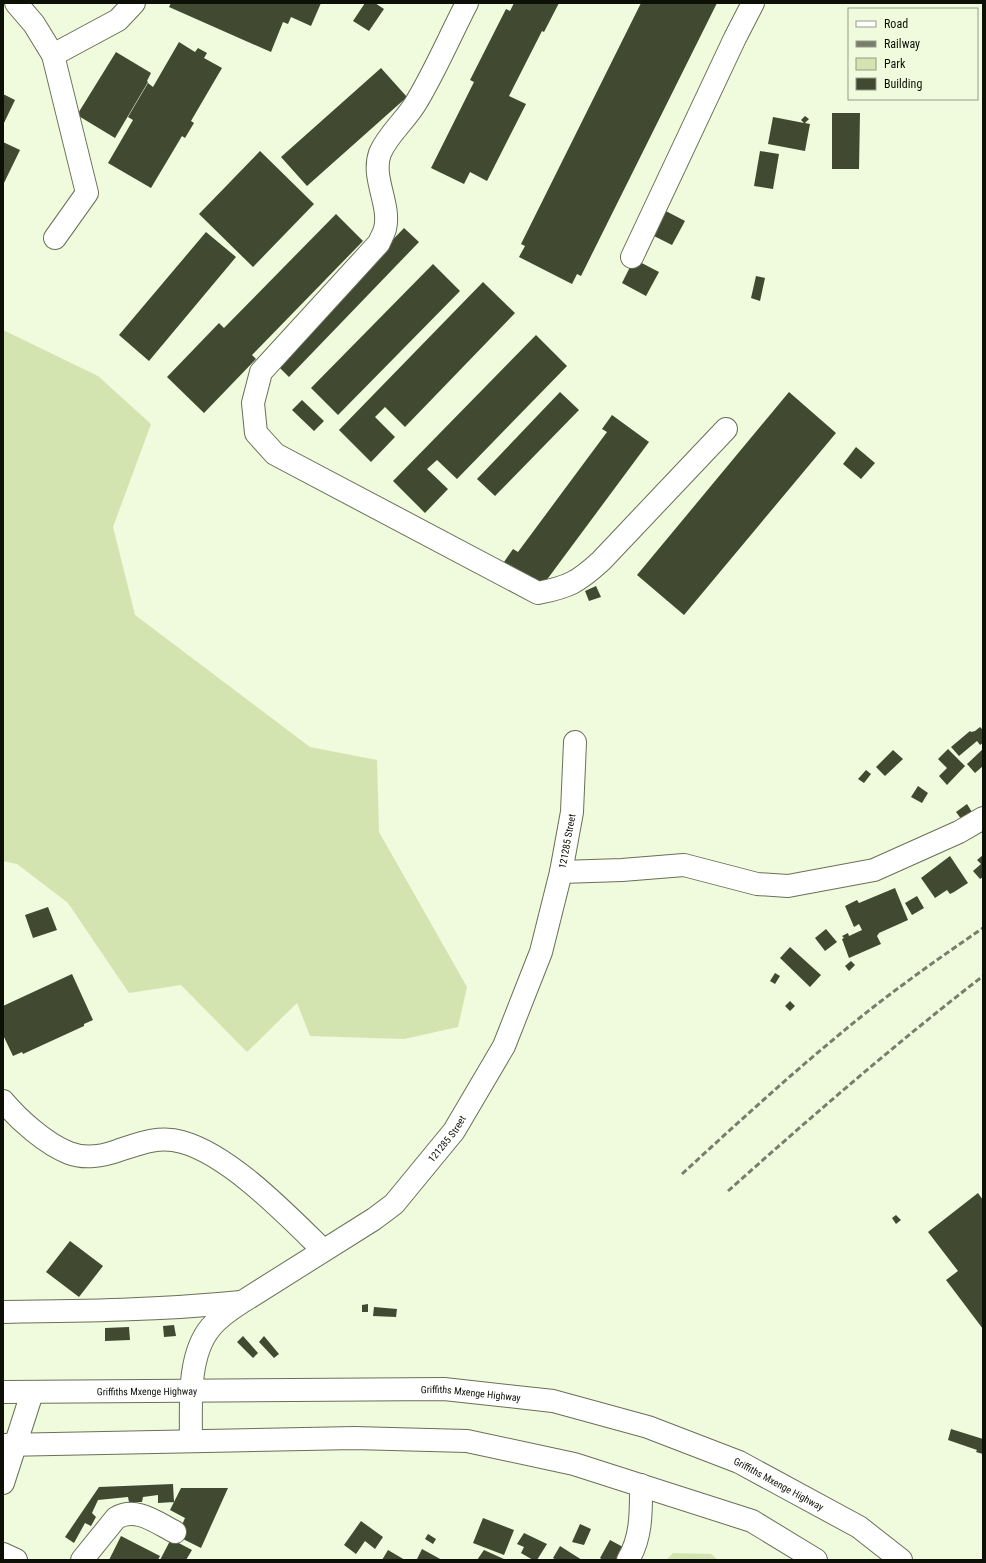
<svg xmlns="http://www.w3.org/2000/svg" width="986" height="1563" viewBox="0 0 986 1563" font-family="'Roboto Condensed',sans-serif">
<rect width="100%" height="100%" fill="#f0fadc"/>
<path fill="#d4e4b0" d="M3 330 98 376 151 424 113 527 135 615 310 747 377 760 379 832 467 987 458 1027 404 1039 310 1036 297 1003 247 1052 181 985 129 993 68 903 17 864 3 861Z
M673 1553 711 1554 718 1560H666Z"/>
<path fill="#414930" d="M171 3H321L311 26 291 17 288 24 283 22 271 52 169 7Z
M365 3H375L384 9 369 31 353 21Z
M514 3H559L544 32 542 31 509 96 526 104 487 181 470 172 464 184 431 168 474 82 470 80 506 9 510 11Z
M641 3H717L581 276 577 274 572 284 519 257 525 246 521 244Z
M179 42 195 52 198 48 207 53 204 58 222 68 191 121 194 123 185 138 182 136 151 188 108 163 133 120 128 117 148 83 153 87Z
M116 52 151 73 147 81 148 82 115 138 77 115Z
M381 68 407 97 307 186 281 157Z
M3 94 15 100 3 125Z
M832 113H860L859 169H832Z
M805 116 809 119 805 123 810 124 805 151 768 144 773 117 804 123 801 120Z
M3 142 20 150 3 185Z
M260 151 314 204 253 267 199 214Z
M760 151 779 154 773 189 754 186Z
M660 208 685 221 672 245 648 233Z
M336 214 363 241 252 355 256 359 204 413 167 377 219 323 224 328Z
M404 228 419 242 289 377 275 363Z
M206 232 236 257 149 361 119 335Z
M634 259 659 272 646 296 622 283Z
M433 264 460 291 338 415 311 388Z
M756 276 765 278 760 301 751 298Z
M483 282 515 313 405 427 385 407 375 417 395 437 371 462 339 430Z
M536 335 567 366 457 479 437 460 427 469 448 489 425 513 393 481Z
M560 392 579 410 495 496 477 479Z
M789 392 836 433 684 615 637 575Z
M302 400 324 421 314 431 292 410Z
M612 415 649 442 540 589 504 562 513 549 518 552 607 432 602 429Z
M856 447 875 463 861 479 843 464Z
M596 586 601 597 589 601 585 591Z
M980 727 983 730V743L980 745 977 741 959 756 951 747 970 731 971 732 975 731Z
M948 749 965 766 947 785 939 776 947 768 938 759Z
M983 749V766L975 773 967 764Z
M893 750 903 759 885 776 876 767Z
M866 770 871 774 864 783 858 779Z
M918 786 928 793 922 803 911 797Z
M967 804 975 817 965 824 956 812Z
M983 855V877L980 879 973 871 981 864 977 860Z
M950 856 968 883 954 892 950 894 947 890 935 898 921 878Z
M895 888 908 920 879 933 877 936 881 944 849 958 842 939 844 938 842 936 848 933 849 936 862 930 859 924 854 927 845 906 857 900 859 903Z
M917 896 924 908 912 915 905 903Z
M48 907 57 930 33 938 25 915Z
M826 929 837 942 825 951 815 938Z
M790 947 821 975 810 987 780 958Z
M851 961 855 965 849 971 845 966Z
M775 973 780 976 775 984 770 981Z
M72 974 93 1020 84 1024V1026L23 1054 22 1052 13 1056 3 1035V1006Z
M790 1001 795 1006 790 1011 785 1006Z
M978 1193 983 1200V1329L946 1280 958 1271 928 1232Z
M896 1215 901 1220 896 1224 892 1218Z
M70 1241 103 1266 79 1297 46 1272Z
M368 1304V1312H362V1305Z
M374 1307 397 1309 396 1317 373 1316Z
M174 1325 176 1336 164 1337 163 1326Z
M129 1327 130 1340 105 1341V1328Z
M243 1336 258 1353 253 1358 237 1342Z
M264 1336 279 1354 274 1358 259 1342Z
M951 1429 983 1439V1454L976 1452 977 1450 948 1440Z
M173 1484 174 1502 158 1503V1495L143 1497 142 1502H129L128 1497 98 1500 92 1513 96 1517 91 1526 85 1523 74 1543 65 1537 99 1487Z
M181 1488H228L201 1548 177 1536 185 1518 170 1510Z
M483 1518 514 1530 504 1555 473 1543Z
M361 1521 383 1537 375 1549 365 1541 356 1554 344 1545Z
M580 1524 591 1529 584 1545 572 1542Z
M524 1533 547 1544 537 1560H533L521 1553 524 1547 517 1544Z
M428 1534 436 1539 433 1544 425 1539Z
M121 1536 160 1556 158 1560H109Z
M171 1539 192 1550 186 1560H160Z
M610 1540 623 1547 616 1560H603L600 1558Z
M560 1546 582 1560H556L553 1558Z
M422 1549 442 1560 417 1559Z
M388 1550 405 1560H382Z
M484 1550 506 1560H477Z"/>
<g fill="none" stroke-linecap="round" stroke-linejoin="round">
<defs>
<g id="minor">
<path d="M16 3 34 24 53 55 87 193 55 238"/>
<path d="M467 3C450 36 436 69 417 101 407 119 388 134 380 153 371 178 391 204 385 229 384 233 381 238 379 243L261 372 253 403 256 433 275 454 538 593C569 587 578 582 601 561L726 429"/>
<path d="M53 55 118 20 134 3"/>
<path d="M632 257 735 38 753 3"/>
<path d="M561 872 622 870 684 865 757 884 788 886 874 870 959 832 983 818"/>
<path d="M3 1101C19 1120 46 1144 69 1153 84 1159 103 1156 117 1151 138 1144 159 1135 182 1142 230 1155 287 1215 323 1250"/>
<path d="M3 1312C83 1311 162 1310 241 1302"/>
<path id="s1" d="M3 1392 444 1389 553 1401 648 1427 739 1462 859 1527 901 1560"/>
<path id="s2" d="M191 1441C191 1406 187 1355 211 1327 220 1316 231 1309 242 1302L374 1219 394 1204 454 1131 504 1046 541 952 561 872 572 812 575 742"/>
<path d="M3 1445 354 1438 467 1441 574 1464 752 1521 816 1560"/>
<path d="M3 1483 32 1393"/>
<path d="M3 1554 16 1560"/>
<path d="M82 1560 116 1518C136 1506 157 1523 175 1532"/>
<path d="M628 1560C642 1537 641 1511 641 1485"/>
</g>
</defs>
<use href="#minor" stroke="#687056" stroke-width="24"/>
<use href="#minor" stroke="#fff" stroke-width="22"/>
<path stroke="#787e6b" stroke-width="3" stroke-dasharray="6 3" stroke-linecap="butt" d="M682 1174C732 1128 782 1082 834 1039 881 999 932 963 983 928
M728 1191C811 1117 895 1044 983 976"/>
</g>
<g text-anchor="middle" stroke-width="4" stroke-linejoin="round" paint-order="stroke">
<g font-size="10" fill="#0d1007" stroke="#f0fadc">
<text dy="4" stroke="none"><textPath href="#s2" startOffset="747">121285 Street</textPath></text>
<text dy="4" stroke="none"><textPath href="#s2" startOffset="423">121285 Street</textPath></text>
<text dy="4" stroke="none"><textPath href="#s1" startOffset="144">Griffiths Mxenge Highway</textPath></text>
<text dy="4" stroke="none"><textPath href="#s1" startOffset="468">Griffiths Mxenge Highway</textPath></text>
<text dy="4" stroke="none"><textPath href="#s1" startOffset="792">Griffiths Mxenge Highway</textPath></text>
</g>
</g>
<rect width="986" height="1563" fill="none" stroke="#0d1007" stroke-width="8"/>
<rect x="848" y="8" width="130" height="92" fill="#f0fadc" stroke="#959c87"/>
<rect x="856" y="21" width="20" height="6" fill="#ffffff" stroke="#959c87"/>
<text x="884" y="28" font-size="12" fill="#0d1007">Road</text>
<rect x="856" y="41" width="20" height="6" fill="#787e6b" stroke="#959c87"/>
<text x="884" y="48" font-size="12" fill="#0d1007">Railway</text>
<rect x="856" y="58" width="20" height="12" fill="#d4e4b0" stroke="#959c87"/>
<text x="884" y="68" font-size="12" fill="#0d1007">Park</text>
<rect x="856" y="78" width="20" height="12" fill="#414930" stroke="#959c87"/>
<text x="884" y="88" font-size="12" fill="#0d1007">Building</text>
</svg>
